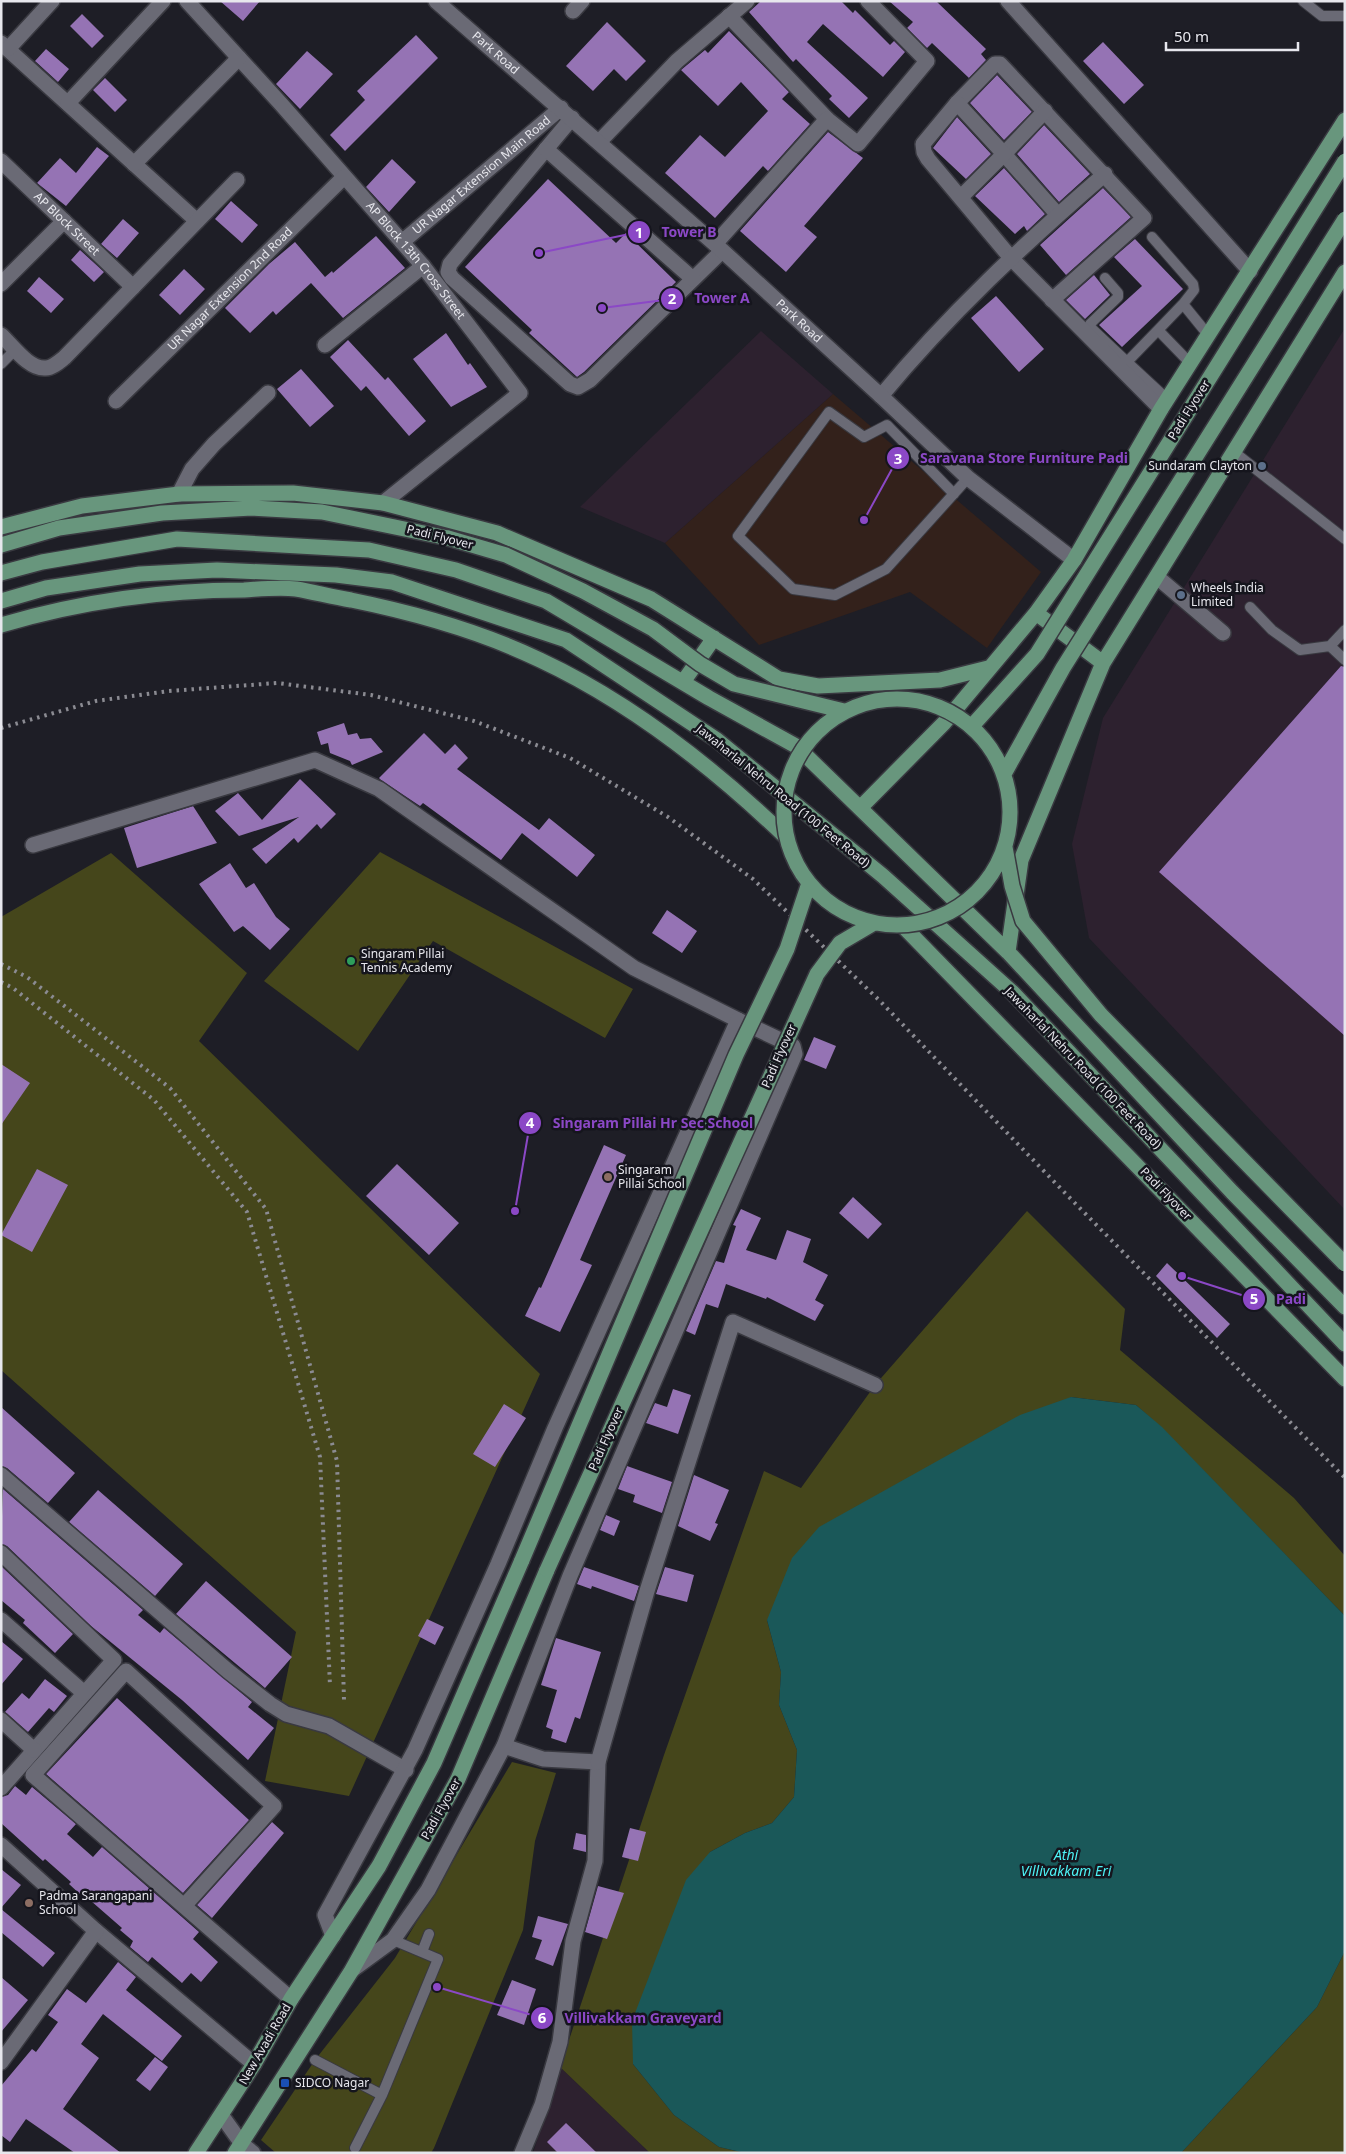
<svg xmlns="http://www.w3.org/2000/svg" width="1346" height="2154" viewBox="0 0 1346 2154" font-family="'Noto Sans',sans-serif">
<rect width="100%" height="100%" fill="#1e1e26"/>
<path fill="#33211b" d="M833 394 1041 572 987 648 910 592 759 645 665 543Z"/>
<path fill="#2d212f" d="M1345 328V1210L1089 938 1072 844 1103 718Z
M761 331 833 394 665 543 580 507Z
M560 2067 650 2153H533Z"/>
<path fill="#45461b" d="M380 852 633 989 605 1038 433 941 358 1051 264 981Z
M111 853 247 973 199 1041 540 1374 349 1796 265 1781 296 1632 1 1370V917Z
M1027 1211 1125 1309 1120 1350 1294 1498 1345 1556V1616L1162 1428 1136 1405 1071 1397 767 1620 781 1672 779 1705 797 1750 794 1797 772 1823 745 1833 710 1852 633 2064 674 2115 719 2147 745 2153H650L560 2067 664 1755 764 1471 801 1488 875 1385Z
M512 1762 556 1773 535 1841 523 1930 434 2148 431 2153H276L261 2140 315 2060 395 1958Z
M1345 1951V2153H1181L1317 2007Z"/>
<path fill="#1a5859" d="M1071 1397 1136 1405 1162 1427 1345 1616V1951L1317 2007 1181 2153H745L719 2147 674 2115 633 2064 632 2021 686 1880 710 1852 745 1833 772 1823 794 1797 797 1750 779 1705 781 1672 767 1620 792 1558 819 1527 1020 1415Z"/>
<path fill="#9573b4" d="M220 1H260L243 21Z
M761 1H841L853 13 855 10 890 45 894 41 905 52 883 77 823 24 807 42 868 98 849 118 829 99 832 96 796 59 793 62 749 12Z
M889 1H936L986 49 981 54 986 60 969 78 932 43 927 48 907 28 913 22Z
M82 14 104 36 92 48 70 26Z
M607 22 646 61 626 81 614 69 593 91 566 66Z
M729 31 789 92 782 99 810 124 768 171 763 166 715 218 665 173 700 135 725 157 768 111 741 82 718 106 681 70 705 50 708 53Z
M416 35 438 58 345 151 330 135 365 100 357 91Z
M1103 42 1144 85 1124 104 1083 61Z
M46 49 69 69 58 82 35 61Z
M307 51 333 74 300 109 276 84Z
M997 75 1032 112 1004 140 970 103Z
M105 78 127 100 115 112 93 90Z
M957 117 991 154 966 179 933 148Z
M1044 125 1090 174 1059 202 1017 154Z
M828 132 863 158 804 226 817 237 786 272 740 231Z
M97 147 109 156 66 206 37 183 60 158 76 173Z
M392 159 416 182 389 212 366 187Z
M1004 168 1045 214 1027 231 1024 226 1015 234 975 196Z
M548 179 616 243 626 233 676 282 584 372 577 377 529 333 532 330 465 267Z
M1103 188 1131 217 1066 275 1040 245Z
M231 201 258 225 242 243 215 219Z
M123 219 139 233 117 258 101 244Z
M376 236 405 268 343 318 311 283 276 315 273 311 250 333 225 308 269 264 295 242 325 277 332 271 333 273Z
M1135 239 1183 289 1122 347 1099 325 1142 286 1114 257Z
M80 250 104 272 94 282 71 260Z
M184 269 205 289 180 315 159 295Z
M1094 275 1110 295 1085 319 1066 300Z
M39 277 64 299 51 313 27 291Z
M996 296 1044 349 1019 372 971 318Z
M446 333 468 365 470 363 487 387 451 407 413 359Z
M348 340 385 380 388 377 426 421 409 436 366 386 361 391 330 357Z
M301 369 334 406 310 427 277 389Z
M1341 666 1345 667V1036L1159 872Z
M344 723 348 735 357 733 360 739 371 738 383 752 352 765 350 761 330 753 328 743 321 745 317 732Z
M424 733 445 754 455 744 468 758 457 769 539 830 549 818 595 855 577 877 522 833 501 860 423 803 420 806 381 780 379 778Z
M300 779 336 814 321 829 317 824 298 843 294 838 266 864 252 849 299 817 239 836 215 811 238 793 262 820Z
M193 806 217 843 137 868 124 828Z
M230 863 246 888 254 883 276 917 290 929 270 950 243 926 234 932 199 884Z
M667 910 697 931 682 953 652 933Z
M814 1037 836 1046 826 1069 804 1060Z
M1 1064 30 1083 1 1125Z
M604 1145 626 1155 580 1260 592 1265 560 1332 525 1316 539 1287 541 1288Z
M397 1164 459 1223 429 1255 366 1196Z
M37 1169 68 1185 32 1252 1 1235Z
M853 1197 882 1224 868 1239 839 1213Z
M741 1209 761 1218 746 1250 776 1260 787 1230 811 1239 803 1262 828 1275 815 1300 824 1305 815 1321 767 1297 766 1299 726 1284 718 1308 706 1304 695 1335 686 1331 716 1261 724 1263 736 1226 733 1225Z
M1167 1263 1230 1324 1217 1338 1156 1276Z
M673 1389 691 1395 678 1434 646 1423 655 1403 667 1407Z
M504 1404 526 1418 495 1467 473 1454Z
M1 1407 75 1473 48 1503 7 1468 1 1466Z
M627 1466 672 1482 662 1513 633 1502 635 1495 618 1489Z
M694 1475 729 1490 715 1523 718 1524 710 1541 678 1526Z
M3 1489 143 1610 138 1615 160 1633 164 1628 252 1702 248 1707 274 1728 248 1760 182 1700 91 1626 7 1546 1 1544Z
M98 1490 183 1564 155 1596 69 1522Z
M606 1515 620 1521 614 1536 600 1530Z
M1 1566 73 1634 55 1653 23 1623 25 1620 1 1600Z
M584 1567 639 1586 634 1601 592 1586 591 1589 577 1584Z
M665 1567 694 1575 687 1602 656 1594Z
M206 1581 292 1657 265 1688 176 1614Z
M427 1619 444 1627 435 1645 418 1636Z
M556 1638 601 1652 580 1719 575 1717 566 1743 551 1738 553 1730 546 1727 557 1690 541 1685Z
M1 1641 23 1659 1 1685Z
M45 1679 67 1696 54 1712 49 1708 28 1732 5 1712 22 1693 29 1699Z
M117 1698 249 1820 183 1893 46 1774Z
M15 1786 26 1795 32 1787 76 1824 67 1834 93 1857 102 1847 199 1932 193 1939 218 1962 201 1982 191 1973 182 1983 152 1957 148 1962 130 1947 133 1941 120 1930 122 1928 83 1894 82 1896 69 1884 71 1882 45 1859 43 1861 1 1823V1797L8 1795Z
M272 1822 284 1833 212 1918 197 1905Z
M630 1828 646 1832 638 1861 622 1857Z
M576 1833 586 1835V1852L573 1849Z
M1 1869 21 1885 1 1908Z
M598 1886 624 1893 607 1939 585 1932Z
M1 1909 55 1953 43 1967 1 1932Z
M538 1916 568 1924 553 1966 535 1959 542 1940 532 1937Z
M118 1962 136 1977 126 1990 182 2036 162 2061 103 2014 81 2044 99 2058 63 2109 121 2153H75L26 2119 10 2142 1 2135V2086L32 2049 36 2052 58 2022 48 2015 67 1989 86 2003Z
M1 1977 28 2000 1 2032Z
M512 1980 536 1989 524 2025 497 2015Z
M155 2057 168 2067 150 2091 136 2080Z
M566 2123 597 2153H558L547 2142Z"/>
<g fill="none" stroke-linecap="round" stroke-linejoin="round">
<defs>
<path id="lane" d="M1303 1 1322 16H1345
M1152 237 1193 284 1194 290 1183 304 1209 336
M1105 278 1118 293V297L1090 324V327L1127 362
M1183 304 1158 330 1191 364
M1158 330 1127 362 1167 399
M1 364 16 349
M1234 452 1345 539
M954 494 887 425 864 437 829 412 738 536 793 589 835 595 886 569 968 478
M1250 607 1272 630 1300 650 1330 646
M1345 630 1330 646 1345 660
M422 1952 429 1934
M315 2060 382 2095 355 2148
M382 2095 438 1959 393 1940"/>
<g id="street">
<path id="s1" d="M187 1 281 104 423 266 520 393 383 503"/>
<path d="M1008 1 1250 271"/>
<path d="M573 11 582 1"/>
<path d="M729 16 827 119"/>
<path d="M1 43 197 221"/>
<path d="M8 49 52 1"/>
<path d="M68 103 163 1"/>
<path d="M957 103 995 64H1000L1144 218 1052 300"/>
<path d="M1045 111 1004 154 1058 215"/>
<path d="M572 118 450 264 448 272 452 278 570 384 578 387 590 380 722 251"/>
<path d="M599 142 677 61 747 1"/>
<path d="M546 149 693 279"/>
<path id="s2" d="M1 161 133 287"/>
<path d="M134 164 239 58"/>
<path d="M961 197 1004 154 957 103 923 144 924 152 928 159 1011 258 1161 409"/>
<path id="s3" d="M402 242 561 108"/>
<path d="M715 244 827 119 858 144 927 61 868 1"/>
<path d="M1 284 64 221"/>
<path d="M1 335C12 345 29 370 46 368 52 368 59 362 64 358L237 180"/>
<path d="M325 345 423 266"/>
<path d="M881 396C948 315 1025 243 1105 174"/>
<path id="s4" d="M116 401 344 177"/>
<path d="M179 494 192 469 214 444 268 393"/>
<path d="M1157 577 1223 633"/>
<path d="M33 845 315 760 379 789 634 968 738 1020"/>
<path d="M1 1475 228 1671 270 1704 286 1714 329 1726 406 1770"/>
<path d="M1 1553 114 1660 1 1788"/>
<path d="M1 1620 84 1693"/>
<path d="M1 1720 34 1750"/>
<path d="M504 1746 543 1759 598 1762 595 1861 573 1941 560 2042 542 2105 522 2153"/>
<path d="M598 1762 647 1591 733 1322 875 1385"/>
<path d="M1 1845 96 1931 254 2064"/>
<path d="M184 1906 274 1806 126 1671 33 1775 291 1999"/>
<path d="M1 2062 96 1931"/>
</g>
<g id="secondary">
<path id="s5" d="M436 1 715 244 881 396 968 478 1074 560"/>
<path d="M333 1936 325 1915 415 1750 498 1564 555 1428 738 1020 793 1046 795 1054 570 1576 504 1746 428 1890 393 1940 352 1970"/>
<path d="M222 2116 242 2144 253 2153"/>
</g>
<path id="primary" d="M1 527 82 506 179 494 293 493 383 503 497 533 651 599 779 679 818 686 940 680 988 668
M1 545 59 528 162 513 252 508 322 512 448 538
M1 573 42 562 177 539 369 550 456 570 546 601 709 698 796 746 1008 952 1232 1192 1345 1307
M1 601 46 588 140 574 217 570 336 575 392 582 566 640 717 740 883 876 1012 992 1345 1344
M1036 613 1103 663
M1 625C79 602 162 590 244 590 261 589 279 587 296 589 314 592 332 597 351 600 415 613 480 631 540 660 632 703 714 768 787 838
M683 682 714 638
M861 807 944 723 1036 613 1074 560 1161 409 1345 120
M902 925 1345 1379
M1008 952 1021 860 1103 663 1345 272
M196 2153 254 2064 291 1999 379 1866 434 1763 522 1560
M235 2153 352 1970 458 1779 547 1570"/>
</defs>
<use href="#lane" stroke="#393940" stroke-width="12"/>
<use href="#street" stroke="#393940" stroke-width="18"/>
<use href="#secondary" stroke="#393940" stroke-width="18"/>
<use href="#primary" stroke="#393940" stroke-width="18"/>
<use href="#lane" stroke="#6a6a75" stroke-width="10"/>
<use href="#street" stroke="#6a6a75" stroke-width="15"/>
<use href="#secondary" stroke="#6a6a75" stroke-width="15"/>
<use href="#primary" stroke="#68967d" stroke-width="15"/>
<path stroke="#8b8b92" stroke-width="4" stroke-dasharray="2.5 5" stroke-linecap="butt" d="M1 728 96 701 169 691 277 683 371 695 474 721 570 758 668 817 753 879 880 1001 1066 1194 1345 1478
M1 964 27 977 170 1088 266 1209 337 1461 344 1700
M1 982 13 988 154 1100 247 1212 320 1457 330 1686"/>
<defs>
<path id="primary-bridge" d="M448 538 506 555 583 591 653 629 700 664 734 684 844 711
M784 812a113 113 0 1 1 226 0a113 113 0 1 1-226 0Z
M972 726 1037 654 1345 161
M1004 774 1063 668 1345 219
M1005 847 1012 886 1023 921 1101 1015 1345 1264
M522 1560 736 1055 787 949 809 883
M547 1570 817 974 840 943 874 923"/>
</defs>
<use href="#primary-bridge" stroke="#393940" stroke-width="18" stroke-linecap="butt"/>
<use href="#primary-bridge" stroke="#68967d" stroke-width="15"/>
</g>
<g fill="#5c6f8a" stroke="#15151d" stroke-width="2">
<circle cx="1262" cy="466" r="5"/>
<circle cx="1181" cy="595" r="5"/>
</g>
<circle fill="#2e9e5b" stroke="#15151d" stroke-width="2" cx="351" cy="961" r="5"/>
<g fill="#8d6e63" stroke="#15151d" stroke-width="2">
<circle cx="608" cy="1177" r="5"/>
<circle cx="29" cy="1903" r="5"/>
</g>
<rect fill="#1a4fb4" stroke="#15151d" stroke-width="2" x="280" y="2078" width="10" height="10" rx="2.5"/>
<g text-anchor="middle" stroke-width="5" stroke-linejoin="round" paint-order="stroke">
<g font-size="12" fill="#e7e7ed" stroke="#15151d">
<text dy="4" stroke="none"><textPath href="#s5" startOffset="79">Park Road</textPath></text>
<text dy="4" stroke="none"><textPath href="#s3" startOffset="104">UR Nagar Extension Main Road</textPath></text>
<text dy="4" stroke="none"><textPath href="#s2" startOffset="91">AP Block Street</textPath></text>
<text dy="4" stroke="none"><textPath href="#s1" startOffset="346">AP Block 13th Cross Street</textPath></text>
<text dy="4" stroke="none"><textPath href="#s4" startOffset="160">UR Nagar Extension 2nd Road</textPath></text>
<text dy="4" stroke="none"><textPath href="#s5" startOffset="484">Park Road</textPath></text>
<text transform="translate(1189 410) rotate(-58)" y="4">Padi Flyover</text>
<text transform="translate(440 537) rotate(14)" y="4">Padi Flyover</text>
<text transform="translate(783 796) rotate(39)" y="4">Jawaharlal Nehru Road (100 Feet Road)</text>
<text transform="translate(779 1056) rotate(-66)" y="4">Padi Flyover</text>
<text transform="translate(1083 1068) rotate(46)" y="4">Jawaharlal Nehru Road (100 Feet Road)</text>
<text transform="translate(1166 1194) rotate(46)" y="4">Padi Flyover</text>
<text transform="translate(606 1439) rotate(-66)" y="4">Padi Flyover</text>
<text transform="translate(441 1809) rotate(-61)" y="4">Padi Flyover</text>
<text transform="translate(265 2044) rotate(-60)" y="4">New Avadi Road</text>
</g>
<g font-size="12" fill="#e7e7ed" stroke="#15151d" text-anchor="start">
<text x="1252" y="470" text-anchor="end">Sundaram Clayton</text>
<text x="1191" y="592">Wheels India<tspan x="1191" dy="14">Limited</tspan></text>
<text x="361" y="958">Singaram Pillai<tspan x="361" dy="14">Tennis Academy</tspan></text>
<text x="618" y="1174">Singaram<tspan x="618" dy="14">Pillai School</tspan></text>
<text x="39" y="1900">Padma Sarangapani<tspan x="39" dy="14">School</tspan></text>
<text x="295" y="2087">SIDCO Nagar</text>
</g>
<g font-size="14" font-style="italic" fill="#4df2f5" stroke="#15151d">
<text x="1066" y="1860">Athi<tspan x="1066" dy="16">Villivakkam Eri</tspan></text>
</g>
</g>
<path fill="none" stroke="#8b48c6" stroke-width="2" d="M539 253L639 232M602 308L672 299M864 520L898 458M515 1211L530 1123M1182 1276L1254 1299M437 1987L542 2018"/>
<g fill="#8b48c6" stroke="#15151d" stroke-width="2">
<circle cx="539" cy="253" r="5"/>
<circle cx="602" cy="308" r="5"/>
<circle cx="864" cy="520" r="5"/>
<circle cx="515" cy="1211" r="5"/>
<circle cx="1182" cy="1276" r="5"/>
<circle cx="437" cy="1987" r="5"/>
<circle cx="639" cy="232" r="12"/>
<circle cx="672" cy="299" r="12"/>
<circle cx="898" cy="458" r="12"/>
<circle cx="530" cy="1123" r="12"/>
<circle cx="1254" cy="1299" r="12"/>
<circle cx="542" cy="2018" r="12"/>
</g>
<g font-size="15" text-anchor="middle" font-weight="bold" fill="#fff">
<text x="639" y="238">1</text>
<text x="672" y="304">2</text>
<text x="898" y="464">3</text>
<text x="530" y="1128">4</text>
<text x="1254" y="1304">5</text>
<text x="542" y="2023">6</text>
</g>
<g font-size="14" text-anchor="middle" font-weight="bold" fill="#8b48c6" stroke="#15151d" stroke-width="5" stroke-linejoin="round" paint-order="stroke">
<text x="689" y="237">Tower B</text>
<text x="722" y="303">Tower A</text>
<text x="1024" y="463">Saravana Store Furniture Padi</text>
<text x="653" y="1128">Singaram Pillai Hr Sec School</text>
<text x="1291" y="1304">Padi</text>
<text x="643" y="2023">Villivakkam Graveyard</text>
</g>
<rect width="1346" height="2154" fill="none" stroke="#e7e7ed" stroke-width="5"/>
<path d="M1166 42v8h132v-8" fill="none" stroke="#e7e7ed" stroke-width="2.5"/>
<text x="1174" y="42" font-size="15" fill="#e7e7ed" stroke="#15151d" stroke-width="4" paint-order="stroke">50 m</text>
</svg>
